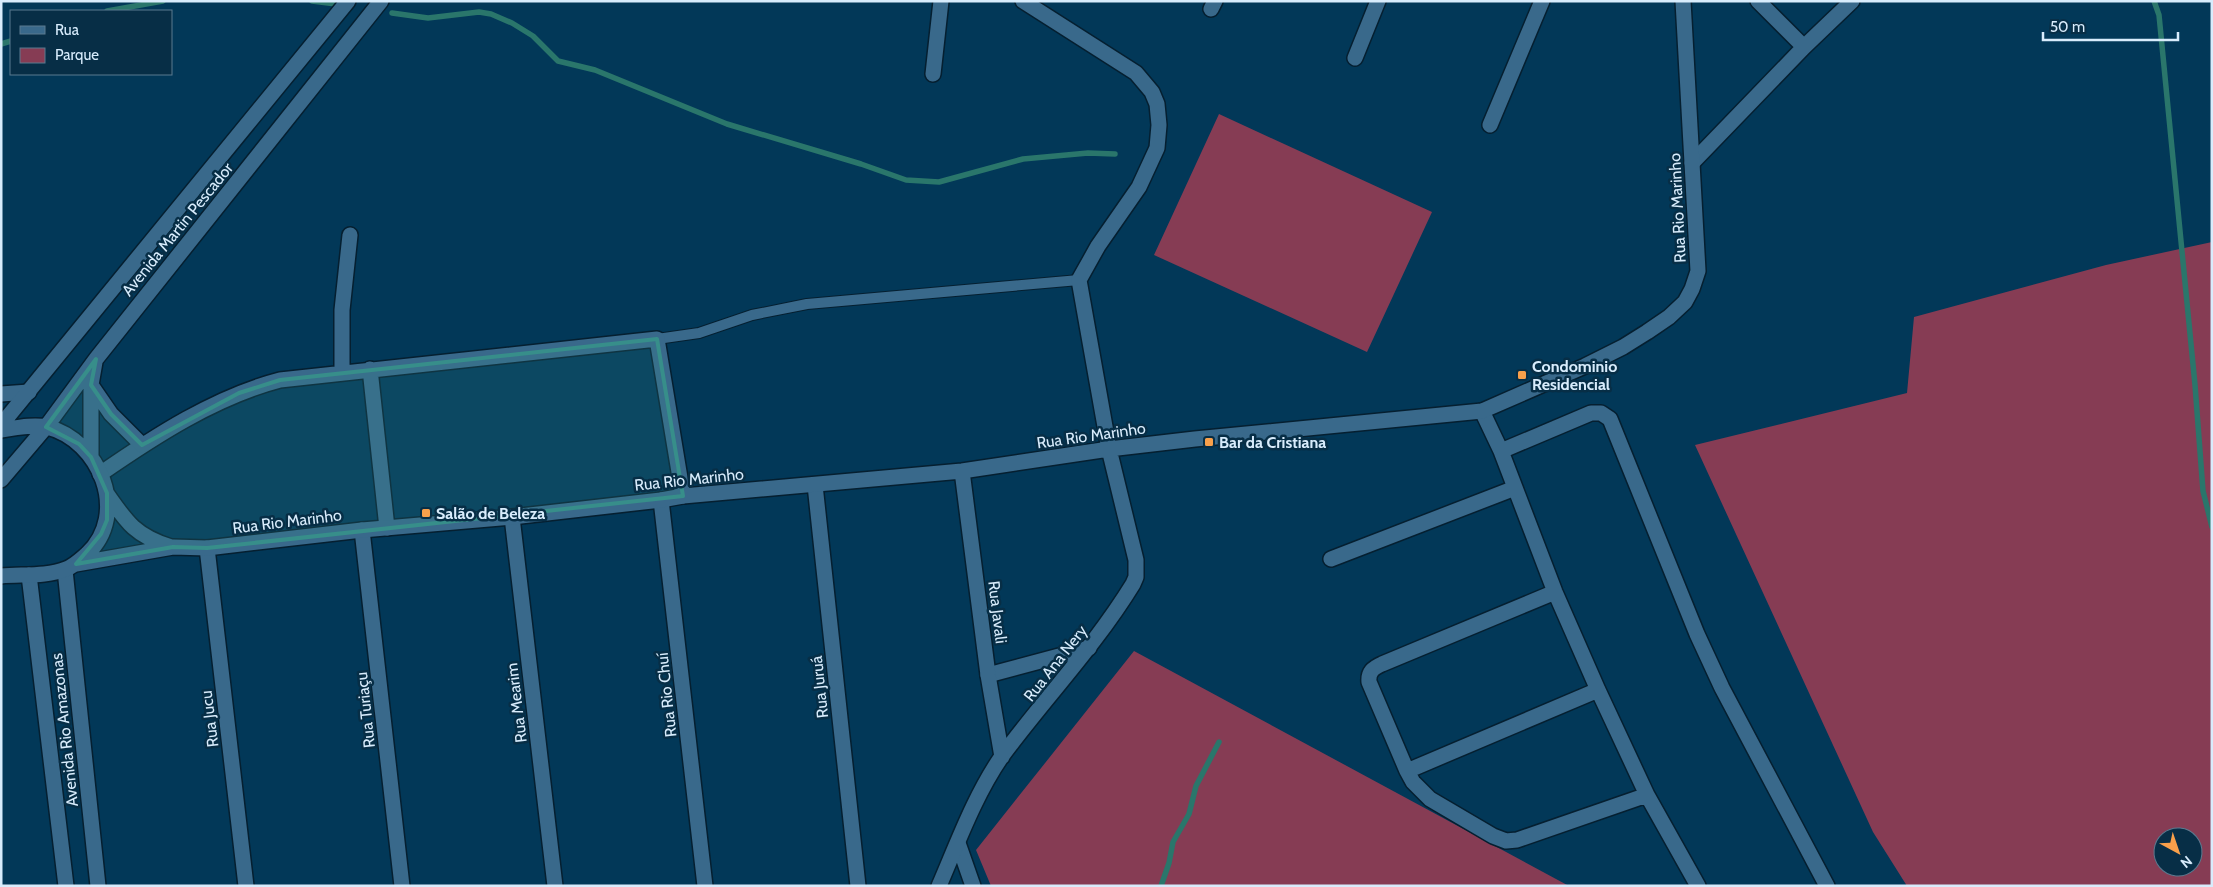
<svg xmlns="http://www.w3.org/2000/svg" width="2213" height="887" viewBox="0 0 2213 887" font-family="Cabin,sans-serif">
<rect width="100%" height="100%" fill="#023858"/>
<path fill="#863c54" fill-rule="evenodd" d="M1219 114 1432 212 1367 352 1154 255Z
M2212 242V886H1907L1873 832 1695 445 1907 393 1914 317 2106 265ZM2163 837H2193V867H2163Z
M1134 651 1569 886H991L976 850Z"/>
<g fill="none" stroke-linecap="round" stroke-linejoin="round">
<path stroke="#2a766b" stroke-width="5.5" d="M312 1 336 4
M2154 1 2159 15 2195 385 2203 491 2212 527
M107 11 163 1
M392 13 428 18 479 12 491 14 512 23 533 36 558 61 595 70 727 124 861 164 906 180 939 182 1023 159 1088 153 1115 154
M1 44 11 41
M1161 886 1169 863 1173 842 1189 814 1196 786 1219 742"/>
<defs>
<path id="lane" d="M657 339 699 333 752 315 807 304 1079 280"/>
<path id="street" d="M1023 1 1136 73 1152 92 1157 104 1159 125 1157 148 1139 187 1098 246 1079 280 1109 449
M1758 1 1804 47
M1211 9 1215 1
M1355 58 1378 1
M933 74 941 1
M1490 125 1542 1
M1692 163 1804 47 1852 1
M370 369 387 528
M342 372V310L350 235
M1 394 29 392
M1482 411 1501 451 1555 592 1598 690 1647 795 1698 886
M1501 451 1591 413H1601L1610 419 1697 634 1722 688 1827 886
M100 474C155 436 215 397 280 380L657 339 683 496
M815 485 858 886
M661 500 705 886
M512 517 555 886
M362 530 402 886
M207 548 246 886
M1331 559 1515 488
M65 570 98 886
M29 575 66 886
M1555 592 1382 664C1373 668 1368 672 1369 682L1407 771 1413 782 1430 799 1493 836 1506 841 1517 840 1647 795
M988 675 1089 648
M1407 771 1598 690
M958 843 973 886"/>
<path id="secondary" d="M91 385 111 414 142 445
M1 425 348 1
M1 430C15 428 33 424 47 427 100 440 130 514 87 554 80 560 74 566 66 569 46 577 22 574 1 576
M91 457V385L95 362
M962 471 988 675 1002 757
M1 480 46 427 96 359 381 1
M107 494C127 523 136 536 171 547
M76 564 173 547 207 548 362 530 512 517 661 500 683 496 962 471 1109 449 1195 439 1482 411 1585 366 1623 347 1647 332 1669 317 1685 302 1692 289 1698 271 1683 1
M939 886C958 842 975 795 1002 756 1045 698 1095 646 1133 584L1136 577V560L1109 449"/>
</defs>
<use href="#lane" stroke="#051f30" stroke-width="12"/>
<use href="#street" stroke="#051f30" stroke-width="18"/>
<use href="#secondary" stroke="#051f30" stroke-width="18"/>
<use href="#lane" stroke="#39698b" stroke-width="10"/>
<use href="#street" stroke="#39698b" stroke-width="15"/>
<use href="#secondary" stroke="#39698b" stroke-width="15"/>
</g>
<path fill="#378e8a" fill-opacity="0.2" stroke="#378e8a" stroke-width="4" stroke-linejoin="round" d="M657 339 683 496 207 548 173 547 76 564 101 534 107 520V493L91 457 79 444 46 427 96 359 91 385 111 414 142 445 239 393 280 380Z"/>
<g fill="#f8a04b" stroke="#072e46" stroke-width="2">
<rect x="1517" y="370" width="10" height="10" rx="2.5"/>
<rect x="1204" y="437" width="10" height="10" rx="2.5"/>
<rect x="421" y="508" width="10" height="10" rx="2.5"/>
</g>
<g text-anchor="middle" stroke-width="5" stroke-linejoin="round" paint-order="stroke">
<g font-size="16" fill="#d8ecfc" stroke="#072e46">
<text transform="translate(1677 208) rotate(-93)" y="6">Rua Rio Marinho</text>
<text transform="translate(177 229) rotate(-51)" y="6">Avenida Martin Pescador</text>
<text transform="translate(1091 435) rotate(-8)" y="6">Rua Rio Marinho</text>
<text transform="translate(689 479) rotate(-6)" y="6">Rua Rio Marinho</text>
<text transform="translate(287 521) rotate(-7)" y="6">Rua Rio Marinho</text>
<text transform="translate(998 612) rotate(83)" y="6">Rua Javali</text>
<text transform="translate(1055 663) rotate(-52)" y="6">Rua Ana Nery</text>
<text transform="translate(819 687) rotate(-96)" y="6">Rua Juruá</text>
<text transform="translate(666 695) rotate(-96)" y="6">Rua Rio Chuí</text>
<text transform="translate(516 703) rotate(-97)" y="6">Rua Mearim</text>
<text transform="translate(365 710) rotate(-96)" y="6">Rua Turiaçu</text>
<text transform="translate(209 719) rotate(-97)" y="6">Rua Jucu</text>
<text transform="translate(64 730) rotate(-96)" y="6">Avenida Rio Amazonas</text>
</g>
<g font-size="16" font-weight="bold" fill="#d8ecfc" stroke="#072e46" text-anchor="start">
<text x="1532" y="372">Condominio<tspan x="1532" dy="18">Residencial</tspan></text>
<text x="1219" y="448">Bar da Cristiana</text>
<text x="436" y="519">Salão de Beleza</text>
</g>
</g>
<rect width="2213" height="887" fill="none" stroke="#d8ecfc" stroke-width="5"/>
<rect x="10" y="10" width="162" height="65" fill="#072e46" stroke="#5b7a8f"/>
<rect x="20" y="26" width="25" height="8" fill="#39698b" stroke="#5b7a8f"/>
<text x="55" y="35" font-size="15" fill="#d8ecfc">Rua</text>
<rect x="20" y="48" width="25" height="15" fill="#863c54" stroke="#5b7a8f"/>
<text x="55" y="60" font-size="15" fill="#d8ecfc">Parque</text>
<g transform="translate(2178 852) rotate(140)"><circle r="24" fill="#072e46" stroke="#5b7a8f"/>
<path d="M0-4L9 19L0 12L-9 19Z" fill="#f8a04b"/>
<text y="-8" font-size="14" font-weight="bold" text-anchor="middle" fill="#d8ecfc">N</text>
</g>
<path d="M2043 32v8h135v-8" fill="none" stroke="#d8ecfc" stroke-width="2.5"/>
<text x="2050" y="32" font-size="15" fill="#d8ecfc" stroke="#072e46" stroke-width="4" paint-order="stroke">50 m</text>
</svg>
